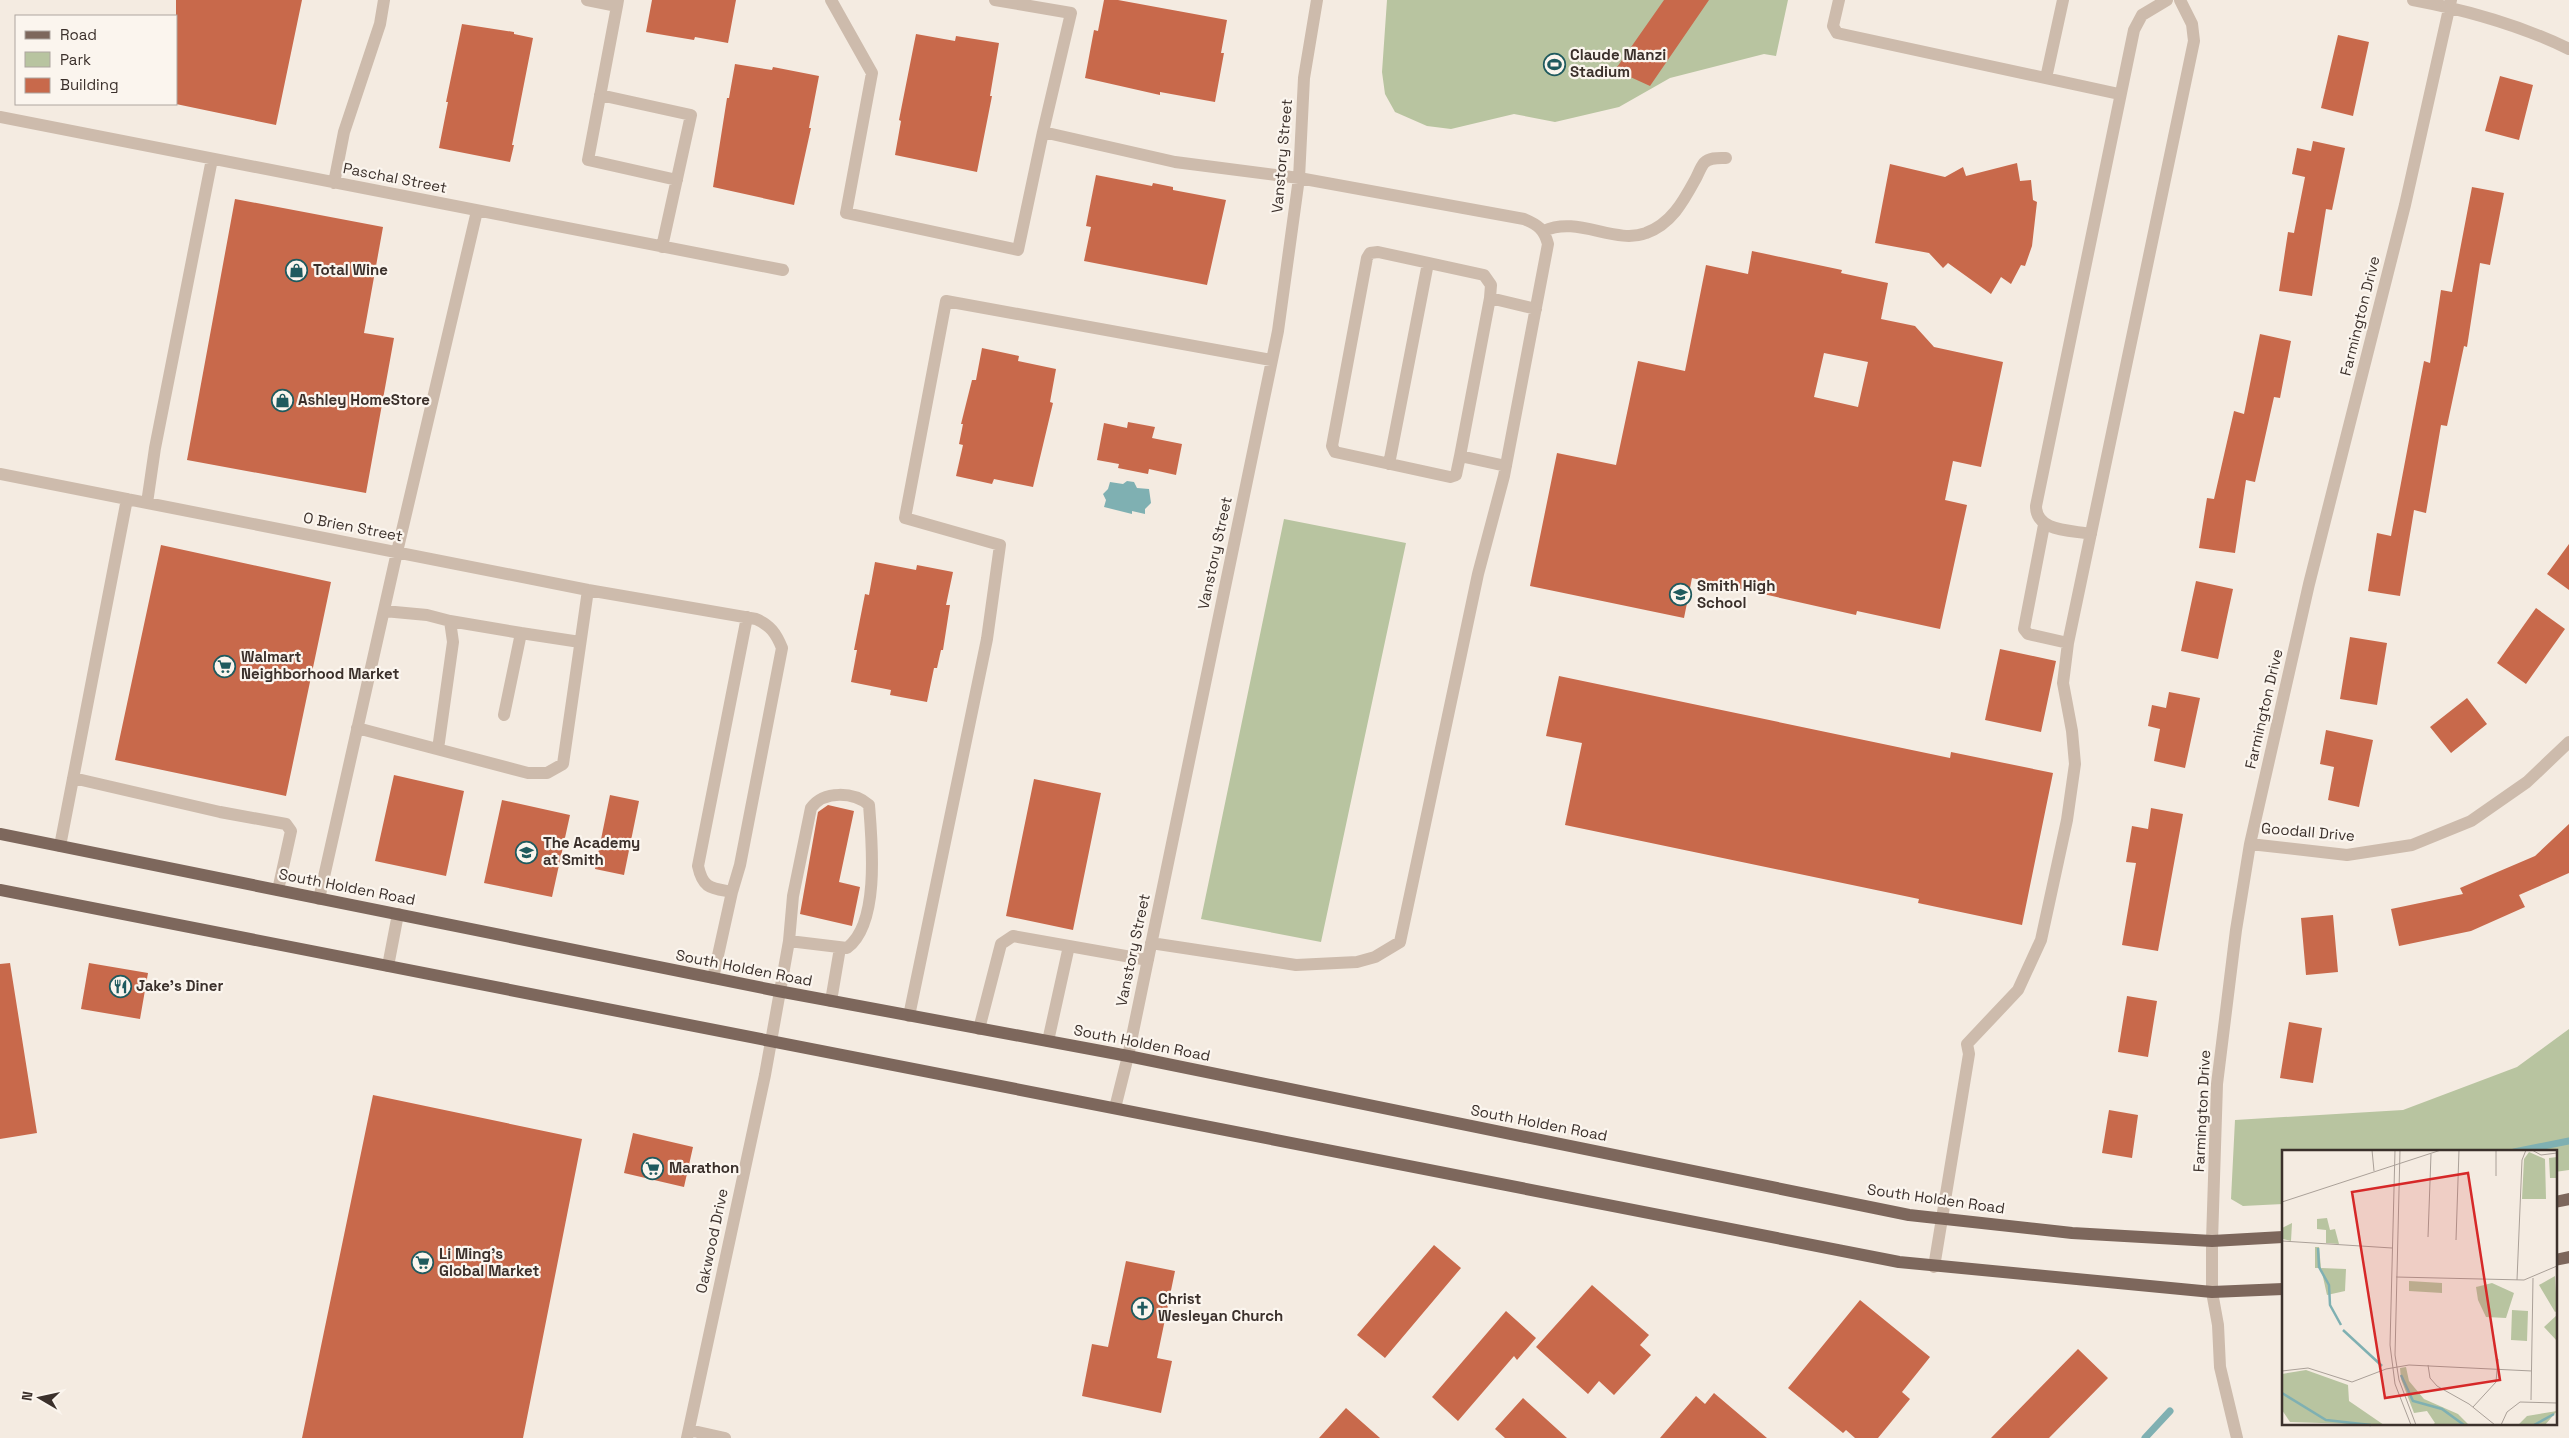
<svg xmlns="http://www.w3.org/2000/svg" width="2569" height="1438" viewBox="0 0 2569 1438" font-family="'Space Grotesk',sans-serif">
<rect width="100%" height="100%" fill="#f4ebe1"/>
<path fill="#b8c4a0" d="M1387 0H1788L1776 56 1764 54 1670 78 1619 107 1555 122 1514 114 1451 129 1427 126 1395 112 1385 94 1382 72Z
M1284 519 1406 543 1321 942 1201 919Z
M2569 1029V1170L2555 1172V1152H2283V1204L2243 1206 2231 1199 2235 1120 2403 1110 2517 1067Z"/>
<path fill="#7fb0b2" d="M1127 481 1134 482 1137 488 1149 489 1151 503 1145 509V514L1132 511V514L1104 507 1106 500 1103 494 1108 489 1110 482 1123 484Z"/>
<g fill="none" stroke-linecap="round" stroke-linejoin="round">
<path stroke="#7fb0b2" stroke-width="7" d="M2514 1152 2569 1141
M2145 1438 2170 1411"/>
</g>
<path fill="#c8694b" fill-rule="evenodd" d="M176 0H302L276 125 176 104Z
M652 0H736L728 43 695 37 694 40 646 32Z
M1104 0H1118L1227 20 1221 53H1224L1215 102 1160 92V95L1085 78 1094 30 1098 31Z
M1664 0H1709L1650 86 1615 70Z
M462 24 514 32V34L533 38 512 145H514L510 162 439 148 448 102H446Z
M916 34 955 41 956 36 999 43 990 96H992L977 172 895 155 901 121 899 120Z
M2338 35 2369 42 2353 116 2321 108Z
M735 64 772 70 773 67 819 76 809 128H811L794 205 713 187 727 98H729Z
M2500 76 2533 85 2519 140 2485 131Z
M2313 141 2345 148 2332 210 2326 209 2312 296 2279 291 2288 232 2294 233 2305 177 2292 174 2297 148 2311 151Z
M2017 163 2020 181 2031 180 2033 200 2037 202 2032 246 2025 266 2021 265 2011 284 2001 277 1991 294 1948 263 1943 268 1929 253 1875 243 1890 164 1945 177 1963 167 1966 176Z
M1096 175 1152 186 1153 183 1173 187V190L1226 200 1207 285 1084 261 1091 227 1086 226Z
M2472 187 2504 193 2490 265 2480 263 2467 347 2464 346 2447 426 2441 425 2426 513 2414 510 2400 596 2368 591 2377 533 2391 536 2424 361 2430 363 2441 290 2452 292Z
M235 199 383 227 364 333 394 338 366 493 187 460Z
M1752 251 1842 270 1841 273 1888 283 1881 319 1915 326 1934 347 2003 362 1981 467 1953 461 1945 500 1967 505 1940 629 1857 611 1856 615 1692 578 1684 618 1530 586 1557 453 1616 465 1638 361 1685 371 1706 265 1748 274ZM1824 353 1868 362 1858 407 1814 397Z
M2260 334 2291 341 2280 398 2274 397 2255 482 2246 480 2235 553 2199 548 2207 498 2214 499 2234 411 2244 414Z
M982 348 1019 356 1018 361 1056 369 1050 402 1053 403 1033 487 994 479 992 484 956 476 963 445 959 444 963 424H961L972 380H976Z
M1128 422 1155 427 1152 438 1182 444 1176 475 1149 469 1148 474 1118 468 1119 464 1097 460 1104 423 1127 428Z
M2569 544V590L2547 574Z
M161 545 331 582 286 796 115 760Z
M875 562 916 570 917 565 953 572 946 605H950L943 650H941L937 668H934L927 702 890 695 891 690 851 682 857 650H854L865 594 869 595Z
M2196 581 2233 589 2218 659 2181 651Z
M2536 608 2565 629 2526 684 2497 663Z
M2350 637 2387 643 2377 705 2340 699Z
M2000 649 2056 661 2041 732 1985 720Z
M1559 676 1950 758 1951 752 2053 773 2022 925 1918 903 1919 899 1565 825 1582 743 1546 736Z
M2169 692 2200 698 2185 768 2154 761 2160 729 2148 726 2152 705 2166 708Z
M2467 698 2487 724 2451 753 2430 727Z
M2326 730 2373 740 2359 807 2328 800 2334 767 2320 764Z
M394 775 464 791 446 876 375 861Z
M1034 779 1101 793 1073 930 1006 916Z
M610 795 639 801 624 875 595 869Z
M502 800 570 815 552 897 484 883Z
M828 805 854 811 839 882 860 887 852 926 800 914 818 812Z
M2151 808 2183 814 2158 951 2122 945 2136 863 2126 862 2132 826 2148 829Z
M2569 824V873L2519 895 2525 907 2471 931 2399 946 2391 909 2463 894 2460 888 2535 856Z
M2333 915 2338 972 2306 975 2301 918Z
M10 963 37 1133 0 1139V964Z
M89 963 148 973 140 1019 81 1009Z
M2127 996 2157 1001 2148 1057 2118 1052Z
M2289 1022 2322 1028 2313 1083 2280 1078Z
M373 1095 582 1139 523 1438H302Z
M2109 1110 2138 1115 2132 1158 2102 1153Z
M633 1133 693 1147 684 1187 624 1173Z
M1434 1245 1461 1268 1385 1358 1357 1335Z
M1126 1261 1175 1271 1157 1358 1172 1361 1161 1413 1082 1396 1092 1344 1108 1347Z
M1592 1285 1649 1335 1640 1345 1651 1355 1614 1395 1599 1381 1588 1394 1536 1347Z
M1860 1300 1930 1357 1902 1392 1910 1399 1878 1438H1855L1846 1430 1843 1433 1788 1388Z
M1506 1311 1536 1338 1517 1360 1514 1356 1458 1421 1432 1397Z
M2078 1349 2108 1378 2049 1438H1991Z
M1714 1393 1767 1438H1660L1696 1396 1705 1404Z
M1523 1398 1567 1438H1505L1495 1429Z
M1346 1408 1380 1438H1319Z"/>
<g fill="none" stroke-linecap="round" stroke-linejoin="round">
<path stroke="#cdbbac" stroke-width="12" d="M587 0 617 6 618 0
M831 0 872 73 846 213 1018 250 1043 132
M995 0 1071 13 1043 132 1175 162 1299 178 1524 219C1538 225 1544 229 1548 244L1504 476 1478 574 1400 942 1375 957 1357 962 1296 965 1151 943
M1839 0 1833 26 1837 33 2119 94
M2413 0C2466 10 2520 25 2569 49
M617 6 588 160 677 180
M2046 78 2063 0
M600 95 691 115 662 247
M0 117 783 270
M334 183 344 132 380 24 384 0
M1544 231C1577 215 1615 245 1646 233 1671 224 1683 202 1695 180 1698 175 1700 168 1704 163 1710 157 1719 158 1726 158
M1460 456 1490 298
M1389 464 1428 263
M1506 466 1460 456 1456 475 1450 477 1335 452 1332 446 1367 258 1370 253 1378 252 1484 275 1491 285 1490 298 1536 309
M0 474 588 590 756 619C770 625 776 633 782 648L740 865 732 892 713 978
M147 503 155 448 212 159
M2044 525 2024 629 2028 634 2068 643
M2091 534C2071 530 2036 532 2036 506L2134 30 2142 15 2167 0
M384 611 427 615 450 621 453 642 438 749
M450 621 521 633 504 715
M521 633 580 642
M357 728 528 773H547L563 764 588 590
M73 778 220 812 286 824 291 831 278 890
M2250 844 2347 855 2412 845 2471 821 2527 782 2569 742
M60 846 127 499
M732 892C711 888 703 889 698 866L747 617
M319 899 397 552 477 211
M388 966 398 914
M831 1001 840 948
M909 1016 987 639 1000 545 905 518 946 301 1271 360
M979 1029 1001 944 1013 936 1148 960
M1048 1041 1069 946
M1115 1108 1128 1056 1278 331 1299 178 1304 78 1317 0
M1934 1267 1969 1054 1967 1044 2018 990 2041 940 2067 820 2075 764 2072 731 2063 683 2068 643 2194 41 2192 24 2180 0
M689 1430 725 1438
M687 1438 765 1075 789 941 847 948C880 924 872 842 869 805 854 792 824 790 811 808L793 896 789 941
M2237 1438 2220 1367 2218 1325 2212 1292V1241L2217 1084 2236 930 2250 844 2309 584 2405 205 2451 0"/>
<path stroke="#7d675c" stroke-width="12" d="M0 834 778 991 1128 1056 1909 1215 2072 1233 2212 1241 2283 1237
M0 890 1899 1262 2212 1292 2283 1289
M2555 1202 2569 1199
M2555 1260 2569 1257"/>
</g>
<defs>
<symbol id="stadium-ring" viewBox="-11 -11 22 22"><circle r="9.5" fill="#fbf5ee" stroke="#1f5a5e" stroke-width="1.5"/><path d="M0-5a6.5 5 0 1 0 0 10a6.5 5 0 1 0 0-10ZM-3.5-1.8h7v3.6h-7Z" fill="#1f5a5e"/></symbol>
<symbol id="shop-ring" viewBox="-11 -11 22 22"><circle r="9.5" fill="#fbf5ee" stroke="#1f5a5e" stroke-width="1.5"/><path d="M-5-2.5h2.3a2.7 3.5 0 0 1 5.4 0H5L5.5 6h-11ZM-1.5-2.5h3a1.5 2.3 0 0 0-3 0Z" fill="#1f5a5e"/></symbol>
<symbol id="school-ring" viewBox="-11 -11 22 22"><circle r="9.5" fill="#fbf5ee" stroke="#1f5a5e" stroke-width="1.5"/><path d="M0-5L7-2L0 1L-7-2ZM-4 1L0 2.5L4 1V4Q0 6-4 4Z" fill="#1f5a5e"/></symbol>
<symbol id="supermarket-ring" viewBox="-11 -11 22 22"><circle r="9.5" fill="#fbf5ee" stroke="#1f5a5e" stroke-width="1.5"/><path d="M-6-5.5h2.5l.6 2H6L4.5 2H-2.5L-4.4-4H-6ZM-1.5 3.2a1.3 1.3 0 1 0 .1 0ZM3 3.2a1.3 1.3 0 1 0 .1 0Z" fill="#1f5a5e"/></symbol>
<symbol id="restaurant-ring" viewBox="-11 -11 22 22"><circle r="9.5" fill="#fbf5ee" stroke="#1f5a5e" stroke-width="1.5"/><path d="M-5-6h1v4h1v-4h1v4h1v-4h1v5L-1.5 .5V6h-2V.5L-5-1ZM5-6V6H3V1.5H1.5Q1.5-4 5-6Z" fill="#1f5a5e"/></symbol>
<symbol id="church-ring" viewBox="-11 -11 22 22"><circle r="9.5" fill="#fbf5ee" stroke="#1f5a5e" stroke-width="1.5"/><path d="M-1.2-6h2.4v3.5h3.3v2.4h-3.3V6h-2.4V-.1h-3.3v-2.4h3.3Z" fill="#1f5a5e"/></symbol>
</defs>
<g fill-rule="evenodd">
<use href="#stadium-ring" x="1542" y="52" width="25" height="25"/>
<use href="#shop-ring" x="284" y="258" width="25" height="25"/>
<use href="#shop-ring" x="270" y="388" width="25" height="25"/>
<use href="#school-ring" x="1668" y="582" width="25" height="25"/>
<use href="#supermarket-ring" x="212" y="654" width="25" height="25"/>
<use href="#school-ring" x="514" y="840" width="25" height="25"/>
<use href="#restaurant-ring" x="108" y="974" width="25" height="25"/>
<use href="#supermarket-ring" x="640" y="1156" width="25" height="25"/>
<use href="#supermarket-ring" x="410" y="1250" width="25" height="25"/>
<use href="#church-ring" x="1130" y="1296" width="25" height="25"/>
</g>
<g text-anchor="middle" stroke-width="4.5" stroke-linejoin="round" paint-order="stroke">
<g font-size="15" font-weight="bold" fill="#3b302b" stroke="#fbf5ee" text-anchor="start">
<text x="1570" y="60">Claude Manzi<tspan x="1570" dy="17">Stadium</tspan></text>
<text x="313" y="275">Total Wine</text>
<text x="298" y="405">Ashley HomeStore</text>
<text x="1697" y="591">Smith High<tspan x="1697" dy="17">School</tspan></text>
<text x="241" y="662">Walmart<tspan x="241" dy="17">Neighborhood Market</tspan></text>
<text x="543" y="848">The Academy<tspan x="543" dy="17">at Smith</tspan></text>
<text x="136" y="991">Jake's Diner</text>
<text x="669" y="1173">Marathon</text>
<text x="439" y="1259">Li Ming's<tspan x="439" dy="17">Global Market</tspan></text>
<text x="1158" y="1304">Christ<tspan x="1158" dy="17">Wesleyan Church</tspan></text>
</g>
<g font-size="15" fill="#3b302b" stroke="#fbf5ee">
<text transform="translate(1282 156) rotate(-85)" y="5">Vanstory Street</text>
<text transform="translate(395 178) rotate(11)" y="5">Paschal Street</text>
<text transform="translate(2360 316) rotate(-76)" y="5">Farmington Drive</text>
<text transform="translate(353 527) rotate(11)" y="5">O Brien Street</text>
<text transform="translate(1215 553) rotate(-78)" y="5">Vanstory Street</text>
<text transform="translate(2264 709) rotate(-77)" y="5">Farmington Drive</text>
<text transform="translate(2308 832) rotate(5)" y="5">Goodall Drive</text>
<text transform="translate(347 887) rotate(11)" y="5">South Holden Road</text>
<text transform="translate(1133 950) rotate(-78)" y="5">Vanstory Street</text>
<text transform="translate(744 968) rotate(11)" y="5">South Holden Road</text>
<text transform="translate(1142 1043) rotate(11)" y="5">South Holden Road</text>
<text transform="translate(2202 1111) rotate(-87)" y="5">Farmington Drive</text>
<text transform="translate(1539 1123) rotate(11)" y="5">South Holden Road</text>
<text transform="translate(1936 1199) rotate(8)" y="5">South Holden Road</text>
<text transform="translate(712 1241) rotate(-78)" y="5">Oakwood Drive</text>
</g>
</g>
<g transform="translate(2282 1150)">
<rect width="275" height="275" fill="#f4ebe1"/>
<path d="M247 2 263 9 264 49H240L242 9ZM275 7V28H268L267 8ZM45 68 48 80 53 79 57 94 44 93V80L35 79V69ZM10 73 9 91 1 89 0 78ZM33 97H37L39 118 64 119 63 141 45 145 39 118H33ZM273 126 275 161 273 162 257 135ZM127 131 160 133V143L127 141ZM210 133 232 143 224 168 204 167 196 150 194 137ZM230 160 246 161 245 191 229 190ZM275 165V191L262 177ZM124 217 127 231 142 249 176 264 187 275H150L153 273 145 261 132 263 119 229 118 218ZM24 220 66 235 67 251 102 275 8 272 0 260V224ZM275 261 263 275H236L245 266Z" fill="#b8c4a0"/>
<path fill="none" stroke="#7fb0b2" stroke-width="2.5" d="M36 98 37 117 47 135 48 155 59 175M61 180 100 216M119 225 131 251 160 259 182 275M0 243 44 270 89 275M252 275 272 264"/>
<path fill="none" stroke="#aaa098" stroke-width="1" d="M90 0 92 21M113 0 108 195 113 234 129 275M118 0 113 205 117 230 134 275M250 0 259 5 275 3M214 26V0M0 52 159 0M146 87 149 4M174 90 177 0M0 91 110 98M114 127 242 130 275 116M235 130 240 10 244 0M146 215 148 228 155 236 187 254 213 275M0 221 26 218 70 232 104 219 127 215 250 221M249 250 251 128M191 257 214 232 216 209M219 275 225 262 238 252 275 253"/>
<path fill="#d62828" fill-opacity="0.15" stroke="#d62828" stroke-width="2.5" d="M186 23 218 230 103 248 70 42Z"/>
<rect width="275" height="275" fill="none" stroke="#3b302b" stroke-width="2.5"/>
</g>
<rect x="15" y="15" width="162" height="90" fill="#fbf5ee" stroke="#aea6a0"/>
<rect x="25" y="31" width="25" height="8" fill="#7d675c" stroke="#aea6a0"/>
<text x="60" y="40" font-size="15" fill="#3b302b">Road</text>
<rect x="25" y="52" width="25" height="15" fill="#b8c4a0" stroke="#aea6a0"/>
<text x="60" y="65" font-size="15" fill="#3b302b">Park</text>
<rect x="25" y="78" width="25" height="15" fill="#c8694b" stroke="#aea6a0"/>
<text x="60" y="90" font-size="15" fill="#3b302b">Building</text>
<g transform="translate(40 1398) rotate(279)" stroke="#fbf5ee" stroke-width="4" paint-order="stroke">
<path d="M0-4L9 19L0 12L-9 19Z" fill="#3b302b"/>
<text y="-8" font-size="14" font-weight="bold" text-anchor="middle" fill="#3b302b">N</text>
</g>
</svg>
